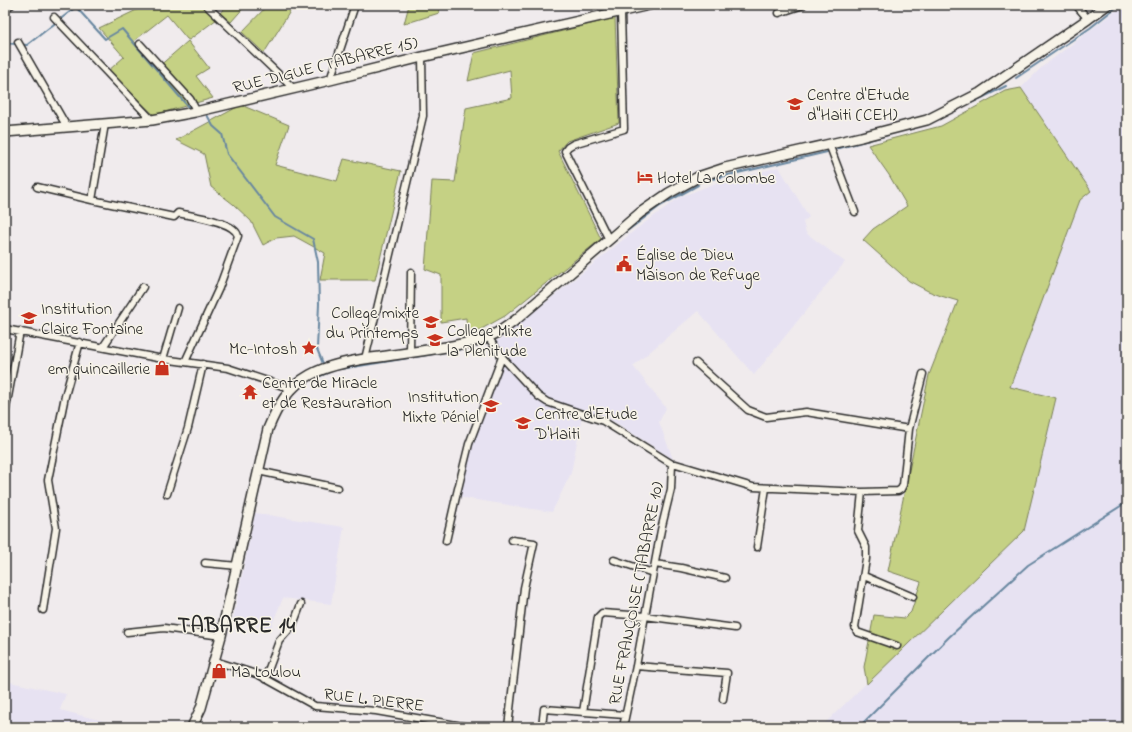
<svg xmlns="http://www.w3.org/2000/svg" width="1132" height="732" viewBox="0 0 1132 732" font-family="'Indie Flower',sans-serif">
<rect width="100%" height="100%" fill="#f0ebed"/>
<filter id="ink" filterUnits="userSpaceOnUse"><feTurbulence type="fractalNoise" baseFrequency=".025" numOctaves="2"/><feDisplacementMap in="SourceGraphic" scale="8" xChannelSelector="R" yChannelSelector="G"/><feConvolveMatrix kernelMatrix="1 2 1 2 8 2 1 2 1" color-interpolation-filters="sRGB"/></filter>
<g filter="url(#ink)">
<path fill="#e7e2f2" d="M1123 5H1127V727H821L1024 531 1056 398 1010 387 1080 200 1091 191 1021 88 1042 67Z
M779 167 809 217 803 222 806 233 845 262 754 375 698 311 633 366 666 408 659 422 673 459 605 416 583 411 571 473 552 512 458 497 466 457 505 357 493 342 501 339 635 230 680 197 711 185Z
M255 513 344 527 331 604 283 598 270 629 233 619Z
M5 681 66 694 60 710 126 727H5Z"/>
<path fill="#c5d184" stroke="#787e58" d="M147 5H203L217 19 189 40 187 39 167 15 134 41 157 68 188 41 209 68 196 76 213 98 154 115 108 71 124 57 99 28Z
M227 5H246L231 22 220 13Z
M268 5H294L264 53 242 32Z
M409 5H438L439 13 404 24Z
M615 18 619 123 567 141 558 151 601 239 505 316 467 337 466 318 441 322V275L425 269 432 181 455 182 466 108 512 98 510 70 468 81 474 53Z
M1021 88 1091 191 1080 200 1010 387 1056 398 1024 531 867 684 864 667 874 615 905 618 911 612 921 582 888 571 929 375 958 301 941 296 928 291 909 281 863 240 873 229 907 206 889 175 868 145 941 126 1005 91Z
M241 105 289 125 275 165 337 181 344 159 401 171 375 280H320L325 253 294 236 276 238 263 245 251 221 233 204 211 187 204 154 176 140Z"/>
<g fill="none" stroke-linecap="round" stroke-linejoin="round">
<path stroke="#6887a0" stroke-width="2" d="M5 43 27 45 76 7 105 39 122 29 190 109
M1016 78 1090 28 1119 5
M971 103 1006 86
M204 113H206L213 126 222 134 227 154 275 217 313 239 318 262 319 304 317 349 324 366
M836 149 891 134
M712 179 827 152
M619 237 660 206 698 185
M320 376 334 370 458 350 469 347
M859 727 949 637 1028 565 1127 502"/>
<defs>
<path id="street" d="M206 5 294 89
M1076 5 1088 19
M5 9 11 5
M779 13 803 5
M54 17 152 120
M18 42 67 127
M140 44 190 99 197 112
M330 80 355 5
M105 124 92 200 174 217 178 213C191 216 235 221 238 236L219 288 185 362
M829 144 855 212
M37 187 92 200
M609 240 565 151 568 147 573 144 624 129 621 12
M5 329 163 359 228 368 292 389
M488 337 502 357 538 396 547 402 603 421 672 464H676L753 487 862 492 898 491 901 489 903 485 909 429 923 374
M103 347 143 287
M410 353 411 272
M163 359 178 308
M365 359 423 116 422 57
M696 363 748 410 766 417 806 412 909 429
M5 414 20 331
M258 471 338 488
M862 492 858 531 866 547V559L855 627 857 632 897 646
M167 494 188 428 203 364
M446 541 456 497 469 444 502 357
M757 547 766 488
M614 560 653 573
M205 563 238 566
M655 564 681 568 725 578
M864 576 913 597
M43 610 56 528 48 480 65 396 80 342
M127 632 164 628 221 636
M215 661 259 675 315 706 376 711 468 727
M636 666 727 673 723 699
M265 679 279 641 293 625 301 604
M583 712 598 617 602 613 645 616 735 628
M508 727 524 588 534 543 512 540
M542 727 544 709 625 715
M623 727 636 666 645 616 661 530 671 489 672 464"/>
<path id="secondary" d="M5 132 152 120 195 112 330 80 422 57 649 5
M192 727 201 708 221 636 268 429C277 407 288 387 310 375 328 365 351 361 371 358 396 355 421 351 446 347 460 344 477 342 490 336 501 332 509 325 518 318L640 213 669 193 698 177 725 168 861 137 927 120 980 93 1088 19 1107 5"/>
</defs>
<use href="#street" stroke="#2b2b2b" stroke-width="9"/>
<use href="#secondary" stroke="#2b2b2b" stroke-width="12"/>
<use href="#street" stroke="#f7f3e8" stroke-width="6"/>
<use href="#secondary" stroke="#f7f3e8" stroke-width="9"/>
</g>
</g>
<defs>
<symbol id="school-bare" viewBox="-9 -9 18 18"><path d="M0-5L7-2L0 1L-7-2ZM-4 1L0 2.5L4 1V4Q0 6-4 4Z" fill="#c8321e" stroke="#f7f3e8" stroke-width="2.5" paint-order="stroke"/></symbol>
<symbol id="hotel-bare" viewBox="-9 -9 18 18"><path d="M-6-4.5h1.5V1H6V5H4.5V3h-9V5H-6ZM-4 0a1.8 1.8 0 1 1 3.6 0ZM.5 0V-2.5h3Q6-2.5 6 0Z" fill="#c8321e" stroke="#f7f3e8" stroke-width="2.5" paint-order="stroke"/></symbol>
<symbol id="civic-bare" viewBox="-9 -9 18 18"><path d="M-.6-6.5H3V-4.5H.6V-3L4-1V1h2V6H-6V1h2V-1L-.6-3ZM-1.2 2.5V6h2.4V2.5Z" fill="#c8321e" stroke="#f7f3e8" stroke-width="2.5" paint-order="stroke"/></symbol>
<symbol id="sight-bare" viewBox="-9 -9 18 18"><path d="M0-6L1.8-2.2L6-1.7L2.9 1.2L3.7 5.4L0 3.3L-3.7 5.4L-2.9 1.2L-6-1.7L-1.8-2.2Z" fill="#c8321e" stroke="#f7f3e8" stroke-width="2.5" paint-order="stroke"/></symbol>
<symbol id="shop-bare" viewBox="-9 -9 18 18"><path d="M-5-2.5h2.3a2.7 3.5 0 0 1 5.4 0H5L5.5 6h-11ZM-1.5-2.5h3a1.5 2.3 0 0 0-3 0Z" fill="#c8321e" stroke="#f7f3e8" stroke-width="2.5" paint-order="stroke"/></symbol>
<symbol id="temple-bare" viewBox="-9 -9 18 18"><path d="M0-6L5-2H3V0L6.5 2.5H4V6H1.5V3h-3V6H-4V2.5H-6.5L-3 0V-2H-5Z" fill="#c8321e" stroke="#f7f3e8" stroke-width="2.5" paint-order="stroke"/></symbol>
</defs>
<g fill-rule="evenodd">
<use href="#school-bare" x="784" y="93" width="22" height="22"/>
<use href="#hotel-bare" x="634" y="166" width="22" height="22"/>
<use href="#civic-bare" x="613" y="253" width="22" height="22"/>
<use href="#school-bare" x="18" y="307" width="22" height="22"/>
<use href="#school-bare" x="420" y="311" width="22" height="22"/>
<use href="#school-bare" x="424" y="329" width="22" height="22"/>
<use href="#sight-bare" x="298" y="337" width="22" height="22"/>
<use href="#shop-bare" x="151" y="357" width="22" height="22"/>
<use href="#temple-bare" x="239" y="381" width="22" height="22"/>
<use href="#school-bare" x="480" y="395" width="22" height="22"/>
<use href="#school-bare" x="512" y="412" width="22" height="22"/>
<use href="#shop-bare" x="208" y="660" width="22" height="22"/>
</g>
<g text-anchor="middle" stroke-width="3" stroke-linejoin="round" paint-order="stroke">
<g font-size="17" fill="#2b2b2b" stroke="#f7f3e8">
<text transform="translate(325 64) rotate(-14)" y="6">RUE DIGUE (TABARRE 15)</text>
<text transform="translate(635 593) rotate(-79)" y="6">RUE FRANÇOISE (TABARRE 10)</text>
<text transform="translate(374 699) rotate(7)" y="6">RUE L. PIERRE</text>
</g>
<g font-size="17" fill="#2b2b2b" stroke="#f7f3e8" text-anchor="start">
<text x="807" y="100">Centre d'Etude<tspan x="807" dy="20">d"Haiti (CEH)</tspan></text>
<text x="657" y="183">Hotel La Colombe</text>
<text x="636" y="260">Église de Dieu<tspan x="636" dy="20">Maison de Refuge</tspan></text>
<text x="41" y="314">Institution<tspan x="41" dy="20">Claire Fontaine</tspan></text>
<text x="419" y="318" text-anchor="end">College mixte<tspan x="419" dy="20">du Printemps</tspan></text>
<text x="447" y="336">College Mixte<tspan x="447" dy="20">la Plenitude</tspan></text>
<text x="297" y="354" text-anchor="end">Mc-Intosh</text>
<text x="150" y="374" text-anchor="end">em quincaillerie</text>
<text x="262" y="388">Centre de Miracle<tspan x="262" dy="20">et de Restauration</tspan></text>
<text x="479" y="402" text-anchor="end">Institution<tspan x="479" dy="20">Mixte Péniel</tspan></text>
<text x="535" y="419">Centre d'Etude<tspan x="535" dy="20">D'Haiti</tspan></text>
<text x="231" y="677">Ma Loulou</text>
</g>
<g font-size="21" font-weight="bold" letter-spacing="1" fill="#2b2b2b" stroke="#f7f3e8">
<text x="237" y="632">TABARRE 14</text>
</g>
</g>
<rect width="1132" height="732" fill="none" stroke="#f7f3e8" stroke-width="20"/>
<rect x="10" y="10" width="1112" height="712" fill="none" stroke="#2b2b2b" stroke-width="1.5" filter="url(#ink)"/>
</svg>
